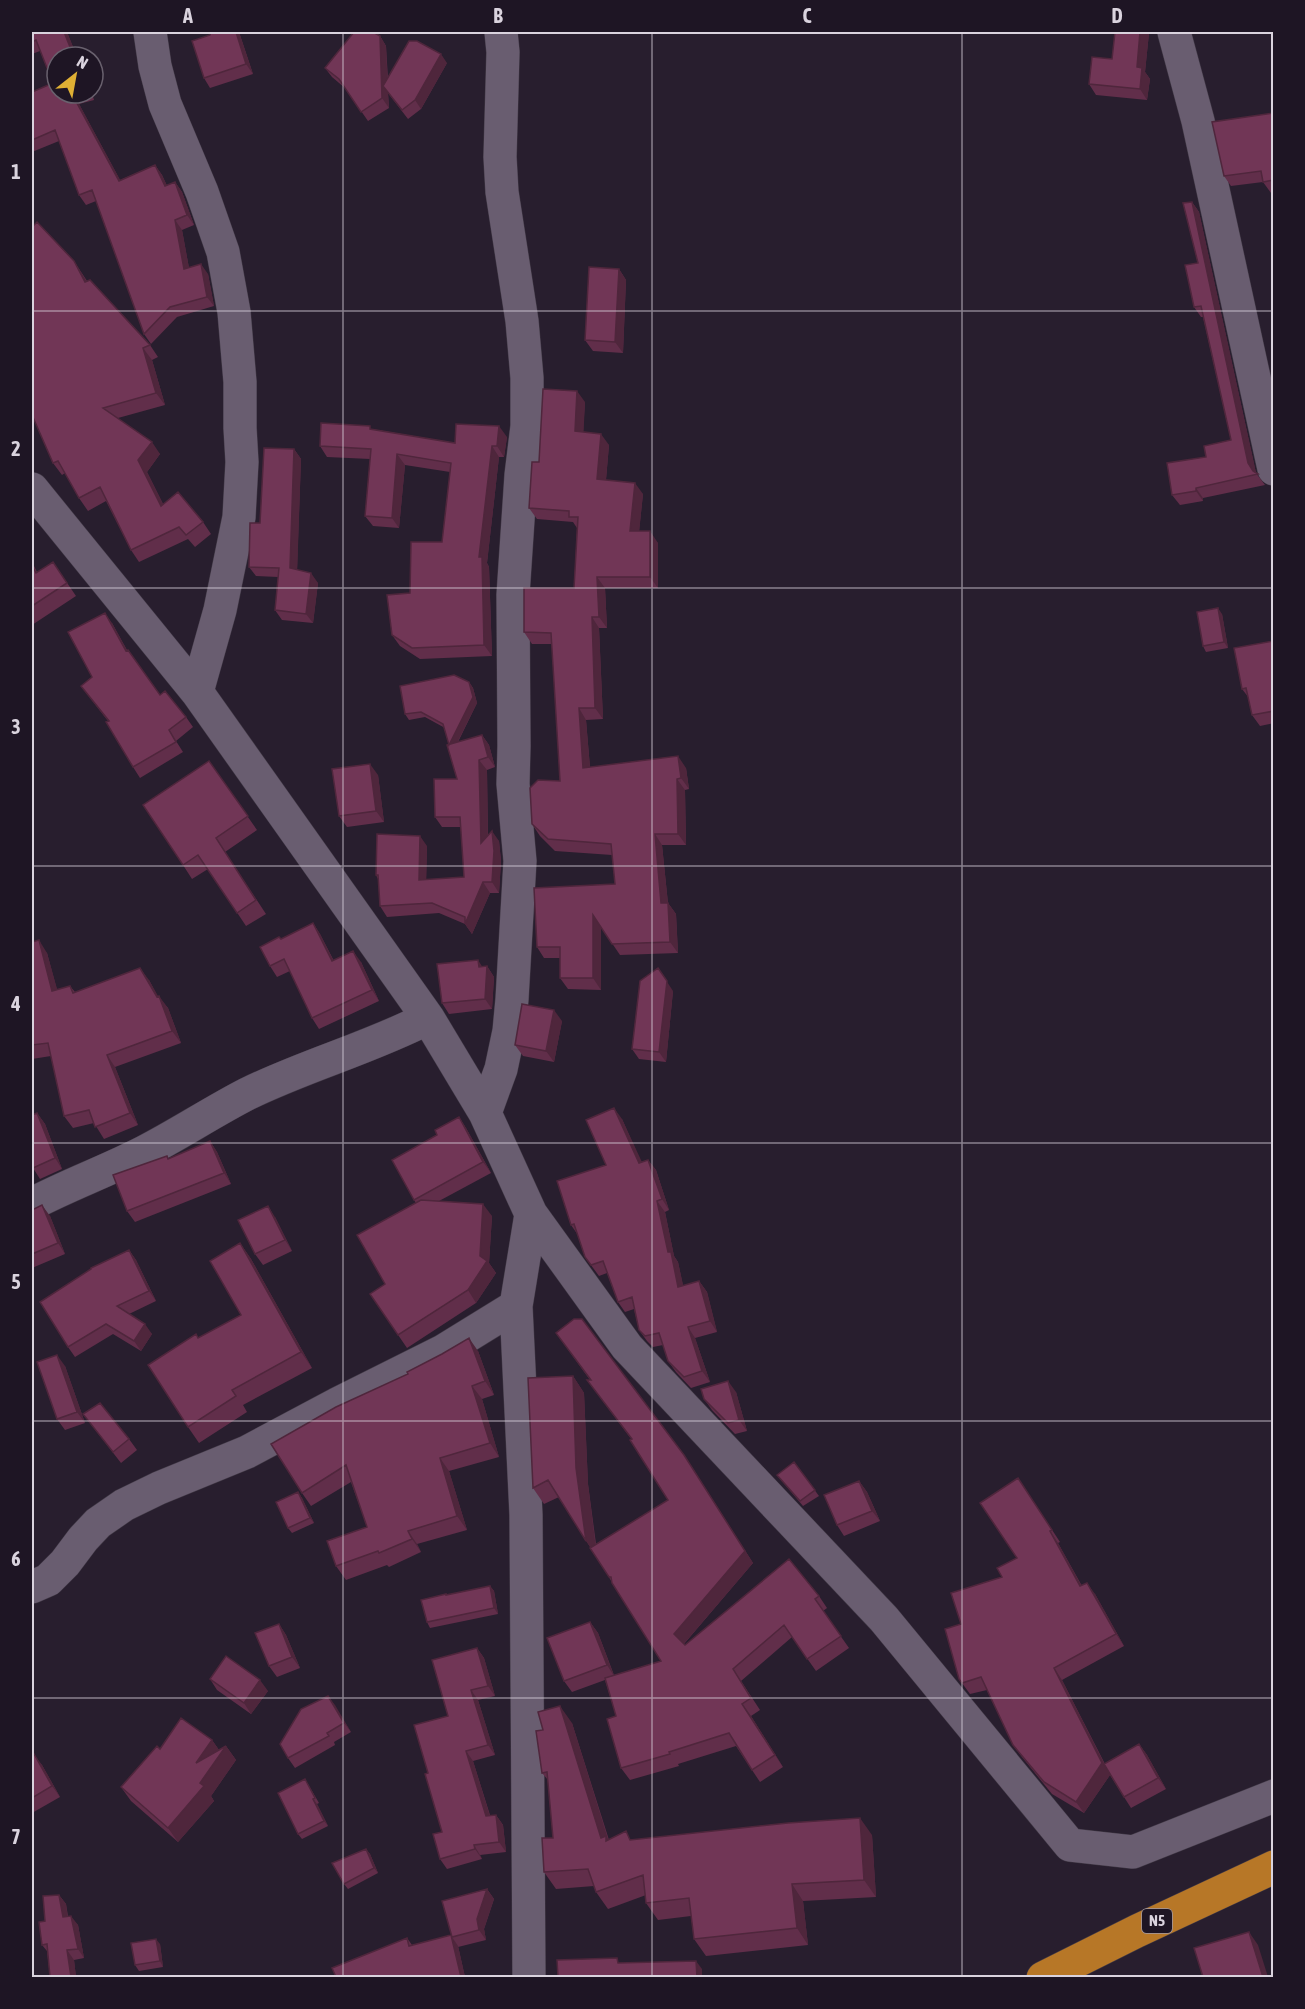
<svg xmlns="http://www.w3.org/2000/svg" width="1305" height="2009" viewBox="0 0 1305 2009" font-family="'Asap Condensed',sans-serif">
<rect width="100%" height="100%" fill="#281e2e"/>
<g fill="none" stroke-linecap="round" stroke-linejoin="round">
<defs>
<path id="minor" d="M150 32 155 66 165 104 202 192 223 252 234 312 240 382V428L242 462 239 517 220 610 197 692
M1174 32 1198 121 1274 469
M32 489 197 692 428 1018 485 1113 531 1214 627 1347 884 1619 1070 1845 1133 1852 1274 1796
M485 1113 501 1069 509 1031 512 999 520 861 513 784 514 746 513 595 521 475 527 426V378L522 321 502 192 500 157 503 52 501 32
M32 1204C68 1185 107 1171 144 1152 179 1134 212 1112 247 1094 306 1065 370 1048 428 1018
M32 1587 48 1580 65 1563 83 1539 98 1523 124 1505 159 1488 247 1452 337 1404 443 1351 516 1306
M529 1978 526 1515 516 1306 531 1214"/>
<path id="highway" d="M1043 1978 1137 1931 1274 1867"/>
</defs>
<use href="#minor" stroke="#413946" stroke-width="34"/>
<use href="#highway" stroke="#413946" stroke-width="34"/>
<use href="#minor" stroke="#695d70" stroke-width="33"/>
<use href="#highway" stroke="#b77727" stroke-width="33"/>
</g>
<path fill="#612e4a" d="M32 32H67L77 57H57V93H92L94 100 79 104 120 180 155 165 162 175 167 186 175 182 182 192 194 225 182 230 189 268 208 274 214 306 177 317 151 344 144 334 96 201 86 205 79 195 59 141 32 152V92L53 83 40 51 32 54Z
M239 32 253 74 210 88 204 78 210 35Z
M1149 33 1145 72 1150 79 1147 100 1096 95 1089 84 1112 59Z
M380 36 386 46 388 79 447 63 421 109 408 119 388 93 389 108 368 121 345 88 332 77 325 68Z
M1274 113V192L1271 193 1263 182 1231 186 1224 176Z
M1192 202 1199 212 1256 473 1265 485 1203 498V501L1180 505 1172 495 1206 457 1231 440 1203 317H1201L1194 307 1198 263Z
M74 261 87 281 150 345 158 357 152 360 165 405 118 418 160 454 147 472 163 504 203 522 211 534 195 547 188 539 139 562 131 550 106 501 88 511 79 498 65 473 62 475 53 463Z
M619 269 626 280 623 353 593 351 585 340Z
M585 402 583 432 609 445 606 480 643 494 639 531 658 543V588H605L607 628H599L603 719 586 720 590 767 686 768 689 789 685 790 686 845H662L668 903 676 914 678 953 620 955 601 927V990L568 989 560 978V958H544L537 947 615 884 612 855 555 851 540 836 532 824 560 781 552 644H532L524 632 574 588 577 528 573 522 537 519 529 508 539 462Z
M372 429 455 443 507 437 504 457H499L487 563 489 567 492 656 420 659 400 646 392 635 410 593 442 542 450 472 405 465 399 528 373 526 365 516 370 459 327 457 320 446Z
M294 449 301 459 297 569 318 583 313 623 282 620 275 610 278 577 256 576 249 567 260 523Z
M32 562 37 572 53 562 76 596 32 625Z
M1222 614 1228 648 1206 652 1203 646Z
M112 623 127 650 160 695 186 717 193 727 176 741 183 752 140 778 133 767 108 721 81 686 92 677Z
M1274 641V723L1260 726 1252 715 1249 698 1242 689Z
M469 682 473 688 477 703 458 742 482 735 489 745 495 767 487 770 488 835 499 841 501 861 499 893H490L472 934 465 924 439 913 387 917 380 906 378 879 376 875 427 846 426 880 464 877 461 827H442L435 817 457 779 445 728 425 717 409 720 405 714Z
M209 761 257 830 225 852 266 914 246 926 208 869 192 879 183 865Z
M378 775 384 822 347 827 339 816Z
M313 923 320 934 334 961 361 962 379 1001 319 1029 312 1018 290 971 277 977 270 966 281 939Z
M32 942 47 953 57 990 70 986 75 992 149 980 158 997 168 1008 181 1043 115 1067 138 1125 104 1139 94 1123 73 1128 64 1116 51 1056 32 1059Z
M487 966 494 977 492 1009 449 1014 442 1003 483 967Z
M673 991 666 1062 639 1059 632 1049Z
M562 1021 554 1062 523 1056 515 1045Z
M37 1113 45 1124 62 1169 40 1179 33 1168Z
M459 1117 466 1128 491 1173 439 1201 492 1216 489 1263 496 1273 476 1303 407 1348 370 1294 385 1284 416 1203 414 1200 437 1135Z
M622 1119 641 1162 648 1160 656 1170 669 1210 665 1212 674 1256 678 1262 683 1286 699 1281 707 1292 717 1332 695 1338 710 1382 691 1388 676 1372 668 1361 663 1345 653 1347 647 1341 639 1330 634 1309 625 1312 618 1302 607 1273 599 1276 585 1257 578 1235 571 1225 606 1165Z
M210 1141 217 1152 231 1184 135 1222 127 1211 169 1159Z
M32 1210 50 1216 65 1254 32 1268Z
M275 1217 292 1251 263 1265 255 1254Z
M240 1243 251 1259 312 1368 243 1405 247 1412 199 1443 188 1427 241 1315Z
M129 1250 136 1260 156 1301 129 1314 152 1334 141 1351 113 1334 75 1357 68 1347Z
M556 1333 692 1467 753 1563 684 1644 685 1645 819 1596 827 1608 823 1611 849 1648 816 1671 792 1637 741 1681 760 1710 751 1716 783 1767 760 1782 736 1746 678 1764 679 1766 630 1780 621 1768 616 1716 605 1680 572 1692 564 1681 590 1622 598 1633 614 1675 661 1661 559 1497 544 1504 533 1488 573 1376 584 1393 588 1484 596 1544 668 1500 632 1440 587 1380H590Z
M478 1351 494 1395 482 1399 499 1457 449 1471 467 1530 417 1544 421 1552 389 1567 387 1565 346 1580 336 1566 367 1527 351 1482 311 1506 302 1493Z
M65 1366 85 1423 65 1430 57 1419Z
M736 1392 747 1431 735 1434 712 1410 704 1399Z
M83 1414 129 1439 137 1450 121 1463Z
M794 1462 819 1496 803 1506 777 1475Z
M1018 1478 1060 1542 1058 1543 1082 1586 1095 1594 1124 1646 1062 1680 1105 1764 1139 1744 1147 1755 1166 1789 1131 1808 1110 1775 1084 1813 1052 1794 1022 1757 1013 1745 987 1690 970 1694 959 1679 961 1624 1002 1577 1017 1558Z
M859 1481 867 1492 880 1521 844 1536 837 1525Z
M298 1492 302 1498 314 1523 292 1533 288 1528Z
M490 1586 494 1591 498 1614 430 1628 427 1622Z
M279 1624 286 1635 300 1668 277 1677 269 1666Z
M477 1648 484 1658 495 1696 478 1700 495 1755 473 1761 490 1815H496L503 1825 506 1852 480 1855 482 1859 447 1869 440 1859 442 1832 428 1773 448 1716Z
M210 1679 268 1691 251 1714 217 1690Z
M328 1696 351 1732 334 1742 335 1745 295 1768 288 1758Z
M572 1723 609 1840 872 1835 876 1897 803 1901 808 1945 706 1956 694 1939 691 1916 658 1920 646 1903V1895L608 1909 596 1892 594 1886 556 1889 544 1872 553 1838 548 1780 542 1773 543 1730Z
M212 1740 219 1750 226 1746 236 1760 211 1796 214 1801 178 1842 131 1801 121 1787 160 1749Z
M32 1755 42 1765 60 1797 32 1813Z
M308 1784 319 1803 317 1804 328 1826 302 1839 298 1834Z
M366 1849 370 1854 378 1873 348 1889 344 1884Z
M487 1889 494 1899 484 1929 486 1940 458 1947V1946L465 1977H336L407 1938 412 1945 451 1935Z
M59 1895 66 1904 68 1916 78 1925 84 1958 74 1960 76 1977H50L47 1951 42 1945 45 1921Z
M160 1944 163 1967 139 1971 135 1965Z"/>
<path fill="#4f263c" d="M64 32H67L77 57H74Z
M236 32H239L253 74 246 64Z
M1140 32H1148L1149 33 1145 72 1150 79 1147 100 1140 89 1137 67Z
M380 36 386 46 388 93 383 86 388 93 389 108 382 98Z
M441 54 447 63 421 109 415 100Z
M72 94 79 104 126 191 119 181Z
M155 165 162 175 172 196 165 186Z
M175 182 182 192 194 225 187 215Z
M1192 202 1199 212 1256 473 1253 471 1248 463Z
M175 220 182 230 191 279 184 269Z
M74 261 82 274 94 294 85 282Z
M201 264 208 274 214 306 207 297Z
M619 269 626 280 623 353 615 342Z
M143 348 152 360 165 405 156 393Z
M577 391 585 402 583 443 575 431Z
M499 426 507 437 504 457 497 446Z
M601 434 609 445 605 490 597 479Z
M152 442 160 454 147 472 170 518 161 506 138 460Z
M492 446 499 457 487 563 489 567 492 656 484 645 479 557Z
M294 449 301 459 297 577 290 568Z
M397 454 405 465 399 528 392 518Z
M635 483 643 494 638 543 630 531Z
M1196 488 1203 498V501L1196 491Z
M650 531 658 543V588L650 577Z
M311 573 318 583 313 623 306 614Z
M597 577 605 588 607 628 599 617Z
M1218 608 1222 614 1228 648 1224 642Z
M105 613 112 623 133 662 126 651Z
M592 617 599 628 603 719 595 708Z
M469 682 473 688 477 703 453 751 449 745Z
M579 708 586 720 591 780 583 768Z
M482 735 489 745 495 767 488 757Z
M678 756 686 768 689 789 681 778Z
M479 760 487 770 488 853 481 843Z
M370 764 378 775 384 822 376 811Z
M677 779 685 790 686 845 678 834Z
M492 831 499 841 501 861 499 893 492 882Z
M655 834 662 845 669 914 661 903Z
M420 836 427 846 426 891 419 880Z
M483 882 490 893 472 934 465 924Z
M668 903 676 914 678 953 670 942Z
M593 915 601 926V990L593 978Z
M313 923 320 934 339 972 332 961Z
M39 940 47 953 61 1003 52 991Z
M353 951 361 962 379 1001 372 990Z
M478 960 485 971 487 966 494 977 492 1009 485 999Z
M140 968 149 980 163 1005 159 996 168 1008 181 1043 172 1031 157 997Z
M658 968 673 991 666 1062 659 1052Z
M554 1010 562 1021 554 1062 546 1051Z
M107 1055 115 1067 138 1125 130 1113Z
M614 1108 622 1119 647 1173 639 1163Z
M37 1113 45 1124 62 1169 55 1158Z
M459 1117 466 1128 491 1173 483 1162Z
M210 1141 217 1152 231 1184 224 1173Z
M648 1160 656 1170 669 1210 662 1199Z
M657 1201 665 1212 674 1256 678 1262 686 1298 678 1287 668 1252Z
M483 1204 492 1216 489 1263 496 1273 476 1303 468 1290 480 1256Z
M42 1205 50 1216 65 1254 58 1243Z
M268 1206 275 1217 292 1251 285 1240Z
M240 1243 251 1259 312 1368 301 1352Z
M129 1250 136 1260 156 1301 149 1291Z
M699 1281 707 1292 717 1332 710 1321Z
M145 1324 152 1334 141 1351 134 1341Z
M688 1327 695 1338 710 1382 702 1371Z
M469 1338 478 1351 494 1395 485 1381Z
M57 1355 65 1366 85 1423 77 1412Z
M573 1376 584 1393 588 1484 597 1557 586 1541 576 1468Z
M728 1381 736 1392 747 1431 739 1420Z
M472 1386 482 1399 499 1457 490 1443Z
M684 1455 753 1563 682 1646 674 1634Z
M440 1458 449 1471 467 1530 457 1516Z
M859 1481 867 1492 880 1521 872 1511Z
M298 1492 302 1498 314 1523 310 1518Z
M408 1531 417 1544 421 1552 412 1539Z
M1050 1531 1058 1543 1088 1598 1080 1586Z
M1087 1583 1095 1594 1124 1646 1116 1634Z
M490 1586 494 1591 498 1614 494 1608Z
M590 1622 598 1633 614 1676 607 1665Z
M279 1624 286 1635 300 1668 292 1657Z
M477 1648 484 1658 495 1696 488 1686Z
M1054 1668 1062 1680 1110 1775 1084 1813 1076 1802Z
M260 1680 268 1691 251 1714 244 1703Z
M471 1690 478 1700 495 1755 488 1745Z
M328 1696 335 1705 351 1732 344 1723Z
M742 1704 751 1716 783 1767 775 1755Z
M560 1706 572 1723 608 1839 618 1853 601 1838Z
M212 1740 221 1753 226 1746 236 1760 211 1796 214 1801 178 1842 168 1828 200 1783 196 1763Z
M1139 1744 1147 1755 1166 1789 1158 1778Z
M466 1751 473 1761 493 1826 486 1816Z
M34 1754 42 1765 60 1797 52 1786Z
M313 1799 317 1804 328 1826 324 1821Z
M496 1815 503 1825 506 1852 499 1842Z
M860 1818 872 1835 876 1897 864 1880Z
M474 1845 480 1855 482 1859 475 1849Z
M366 1849 370 1854 378 1873 374 1868Z
M792 1884 803 1901 808 1945 797 1928Z
M487 1889 494 1899 484 1929 486 1940 479 1930 477 1919Z
M59 1895 66 1904 69 1927 63 1917Z
M71 1916 78 1925 84 1958 78 1949Z
M1249 1932 1258 1945 1268 1977H1263Z
M452 1937 458 1946 465 1977H461Z
M156 1939 160 1944 163 1967 160 1961Z
M67 1950 74 1960 76 1977H71Z
M696 1961 702 1969V1977H697Z"/>
<path fill="#713656" stroke="#4f263c" stroke-width="1.5" d="M32 32H64L74 57H57V93H76L72 94 119 181 155 165 165 186 175 182 187 215 175 220 184 269 201 264 207 297 170 307 144 334 92 190 79 195 55 130 32 140V92L53 83 36 40 32 42Z
M211 32H236L246 64 204 78 192 41 210 35Z
M354 32H373L380 36 382 98 361 112 339 79 325 68Z
M1115 32H1140L1137 67 1142 68 1140 89 1089 84 1092 57 1112 59Z
M409 41H417L441 54 415 100 402 110 383 86Z
M1274 113V184L1273 180 1263 182 1261 171 1224 176 1212 122Z
M1192 202 1248 463 1253 471 1258 474 1196 488V491L1172 495 1167 463 1206 457 1204 446 1231 440 1201 306 1194 307 1185 265 1198 263 1183 203Z
M37 222 74 261 85 282 90 280 150 345 143 348 156 393 103 408 152 442 138 460 161 506 178 492 203 522 186 535 179 527 131 550 100 487 79 498 58 461 53 463 32 415V227Z
M589 267 619 269 615 342 585 340Z
M543 389 577 391 575 431 601 434 597 479 635 483 630 531H650V577H597L599 617H592L595 708H579L583 768 678 756 681 778 677 779 678 834H655L661 903H668L670 942 612 944 593 915V978H560V947H537L534 888 615 884 611 844 548 839 532 824 530 788 538 780 560 781 551 633 524 632V588H574L578 517H569V511L529 508 532 462H539Z
M321 423 370 426V429L455 443 456 424 499 426 497 446H492L479 557H482L484 645 412 648 392 635 387 595 410 593 411 542H442L451 463 397 454 392 518 365 516 371 449 320 446Z
M264 448 294 449 290 568 311 573 306 614 275 610 279 568 249 567 250 523H260Z
M53 562 67 583 32 606V565L36 573Z
M1218 608 1224 642 1203 646 1197 612Z
M105 613 126 651 128 650 160 695 165 691 186 717 169 730 176 742 133 767 106 722 109 721 81 686 92 677 68 632Z
M1274 641V711L1252 715 1246 688 1242 689 1234 648Z
M454 675 469 682 473 697 449 745 443 724 421 712 405 714 400 686Z
M482 735 488 757 479 760 481 843 492 831 494 851 492 882H483L465 924V917L432 903 380 906 378 875H376L377 834 420 836 419 880 464 877 460 817H435L434 779H457L447 745Z
M209 761 248 816 216 838 256 900 237 913 198 855 183 865 143 805Z
M370 764 376 811 339 816 332 769Z
M313 923 332 961 353 951 372 990 312 1018 284 959 270 966 260 947 279 937 281 939Z
M39 940 52 991 70 986 73 993 140 968 157 997 159 996 172 1031 107 1055 130 1113 95 1127 89 1110 64 1116 48 1043 32 1045V942Z
M478 960 479 967 487 966 485 999 442 1003 437 964Z
M658 968 667 981 659 1052 632 1049 640 981Z
M522 1004 554 1010 546 1051 515 1045Z
M614 1108 639 1163 648 1160 662 1199 657 1201 668 1252H671L678 1287 699 1281 710 1321 688 1327 702 1371 684 1377 668 1361 659 1333 645 1336 639 1330 632 1297 618 1302 603 1261 591 1265 585 1257 574 1224 571 1225 557 1181 606 1165 586 1120Z
M37 1113 55 1158 33 1168 32 1165V1115Z
M459 1117 483 1162 414 1200 392 1160 437 1135 435 1130Z
M210 1141 224 1173 127 1211 113 1175 167 1156 168 1159Z
M421 1200 483 1204 480 1256 487 1261 468 1290 398 1335 370 1294 385 1284 357 1235Z
M42 1205 58 1243 32 1254V1210Z
M268 1206 285 1240 255 1254 238 1220Z
M240 1243 301 1352 232 1390 236 1396 188 1427 148 1365 196 1334 198 1338 241 1315 210 1261Z
M129 1250 149 1291 117 1306 145 1324 134 1341 106 1324 68 1347 40 1302 91 1269V1268Z
M574 1319H582L684 1455 745 1551 674 1634 685 1645 789 1559 819 1596 815 1599 841 1636 807 1659 784 1625 733 1669 751 1698 742 1704 775 1755 752 1770 729 1733 669 1752 670 1754 621 1768 607 1719 616 1716 605 1678 661 1661 612 1583 611 1577H609L590 1548 668 1500 630 1440 632 1439 587 1380H591L556 1333Z
M469 1338 485 1381 472 1386 490 1443 440 1458 457 1516 408 1531 412 1539 379 1553 378 1551 336 1566 327 1541 367 1527 346 1465 302 1493 271 1444 336 1407 408 1374 407 1372 442 1354Z
M57 1355 77 1412 57 1419 37 1362Z
M573 1376 576 1468 586 1541 548 1480 533 1488 528 1378Z
M728 1381 739 1420 728 1423 704 1399 701 1389Z
M100 1403 129 1439 113 1452 83 1414Z
M794 1462 815 1490 800 1501 777 1475Z
M1018 1478 1052 1530 1050 1531 1080 1586 1087 1583 1116 1634 1054 1668 1102 1763 1076 1802 1044 1782 1013 1745 981 1677 962 1683 959 1679 945 1629 961 1624 951 1593 1002 1577 997 1568 1017 1558 980 1503Z
M859 1481 872 1511 837 1525 824 1495Z
M298 1492 310 1518 288 1528 276 1502Z
M490 1586 494 1608 427 1622 421 1600 446 1594V1595Z
M590 1622 607 1665 564 1681 547 1638Z
M279 1624 292 1657 269 1666 255 1633Z
M477 1648 488 1686 471 1690 488 1745 466 1751 486 1816 496 1815 499 1842 474 1845 475 1849 440 1859 433 1834 442 1832 425 1774 428 1773 414 1725 448 1716 432 1660Z
M226 1656 260 1680 244 1703 210 1679Z
M328 1696 344 1723 327 1733 329 1736 288 1758 280 1744 301 1709Z
M560 1706 601 1838 606 1836V1841L626 1831 630 1840 788 1823 860 1818 864 1880 792 1884 797 1928 694 1939 689 1898 646 1903 643 1875 596 1892 588 1869 544 1872 542 1838H553L547 1772 542 1773 536 1731 543 1730 538 1712Z
M181 1718 212 1740 196 1763 226 1746 200 1783 204 1786 168 1828 121 1787 157 1746 160 1749Z
M1139 1744 1158 1778 1124 1797 1104 1764Z
M34 1754 52 1786 32 1798V1755Z
M305 1779 315 1798 313 1799 324 1821 298 1834 278 1793Z
M366 1849 374 1868 344 1884 332 1863Z
M487 1889 477 1919 479 1930 452 1937 442 1901Z
M59 1895 63 1917 71 1916 78 1949 67 1950 71 1977H50L47 1944 42 1945 39 1922 45 1921 43 1896Z
M1249 1932 1263 1977H1203L1194 1948Z
M451 1935 461 1977H336L332 1968 407 1938 409 1946Z
M156 1939 160 1961 135 1965 131 1943Z
M617 1958 618 1963 696 1961 697 1977H558L557 1960Z"/>
<path fill="none" stroke="#dad3de" stroke-width="1.5" stroke-opacity="0.55" d="M343 32V1978M652 32V1978M962 32V1978M32 311H1274M32 588H1274M32 866H1274M32 1143H1274M32 1421H1274M32 1698H1274"/>
<g text-anchor="middle" stroke-width="5" stroke-linejoin="round" paint-order="stroke">
<rect fill="#1e1524" stroke="#a29aa6" stroke-width="1.5" x="1142" y="1909" width="30" height="24" rx="4.5"/>
<g font-size="15" font-weight="bold" fill="#dad3de">
<text x="1157" y="1926">N5</text>
</g>
</g>
<rect width="1305" height="2009" fill="none" stroke="#1e1524" stroke-width="66"/>
<g transform="translate(75 75) rotate(31)"><circle r="28" fill="#1e1524" stroke="#69616e" stroke-width="1.5"/>
<path d="M0-4.5L10 22L0 15L-10 22Z" fill="#e0b034"/>
<text y="-9" font-size="16" font-weight="bold" text-anchor="middle" fill="#dad3de">N</text>
</g>
<rect x="33" y="33" width="1239" height="1943" fill="none" stroke="#dad3de" stroke-width="2"/>
<g font-size="20" text-anchor="middle" font-weight="bold" fill="#dad3de">
<text x="188" y="23">A</text>
<text x="498" y="23">B</text>
<text x="807" y="23">C</text>
<text x="1117" y="23">D</text>
<text x="16" y="179">1</text>
<text x="16" y="456">2</text>
<text x="16" y="734">3</text>
<text x="16" y="1011">4</text>
<text x="16" y="1289">5</text>
<text x="16" y="1566">6</text>
<text x="16" y="1844">7</text>
</g>
</svg>
